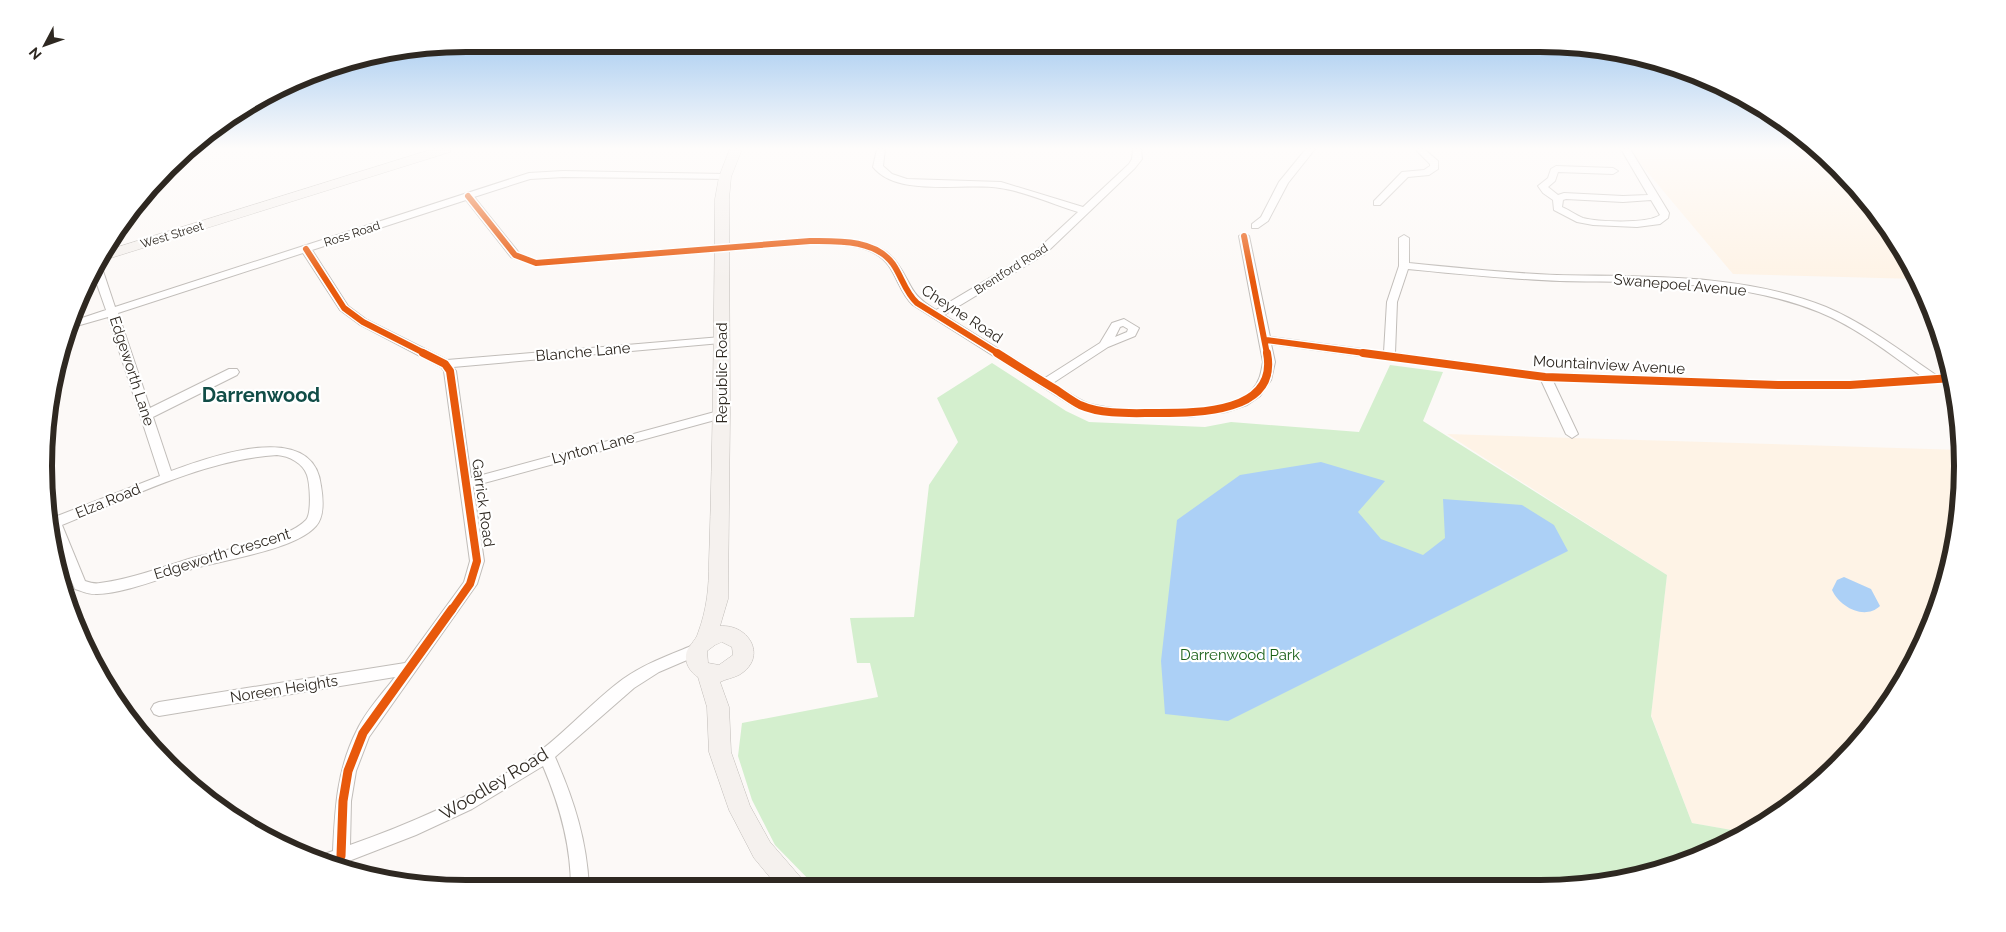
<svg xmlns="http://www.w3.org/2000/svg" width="2006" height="932" viewBox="0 0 2006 932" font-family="Raleway,sans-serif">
<rect width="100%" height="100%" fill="#fcf9f7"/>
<path fill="#fef3e6" d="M1628 149H1807L1879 216 1891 231 1917 279 1733 274Z
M1447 434 1961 450 1962 466 1954 548 1930 627 1919 646 1909 645 1905 671 1875 723 1797 801 1743 832 1692 823 1651 715 1667 575Z"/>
<path fill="#d4efce" d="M992 363 1066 411 1089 422 1205 427 1231 422 1359 432 1390 365 1443 372 1423 421 1667 575 1651 716 1692 823 1743 832 1702 856 1595 885 816 887 775 845 752 800 738 756 742 723 878 697 870 663H857L850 618 914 617 929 485 958 442 937 398Z"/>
<path fill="#acd0f6" d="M1321 462 1385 481 1358 512 1381 539 1423 555 1445 538 1443 499 1522 505 1554 525 1568 551 1228 721 1165 714 1161 661 1177 520 1240 475Z
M1844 577 1871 589 1880 606C1864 621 1839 606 1832 590L1837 580Z"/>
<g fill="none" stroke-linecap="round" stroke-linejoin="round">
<defs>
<path id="minor" d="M877 149H885L883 166 892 174 907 179 1001 182 1083 207 1129 164 1132 159 1133 149H1141L1142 159 1135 168 1045 254 944 315 1045 378 1100 343 1112 323 1124 319 1139 328 1135 336 1108 347 1053 383C1065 390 1077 400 1090 404 1123 413 1227 415 1252 390 1260 382 1261 372 1263 362L1239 236 1244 233 1249 236 1270 337 1384 352 1387 302 1399 266V238L1404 235 1409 238V263C1458 268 1507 273 1557 275 1647 277 1741 273 1826 307 1866 324 1901 351 1936 375L1951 374 1953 381 1850 389H1778L1553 381 1578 434 1572 438 1566 434 1541 380 1271 344 1275 362 1271 380 1260 396 1247 405 1226 412 1189 417 1108 415 1076 408 913 305C901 294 898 279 889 266 872 242 836 244 810 244L536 266 511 257 466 200 312 250 348 306 367 320 447 360 721 337 727 340 721 343 453 367 456 371 471 478 722 410 728 414 726 417 473 486 484 561 477 584 369 737 356 771 351 801 350 845C416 822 483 792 540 751 569 729 593 701 623 679 644 664 667 656 691 646L696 644 701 646 703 650 701 654 659 672 634 688 555 757C574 800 587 841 589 888H571C571 845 560 806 543 766L472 809 416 835 336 866 316 860 318 856 333 851C335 808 337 769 357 730 366 711 382 694 395 677L159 716 154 714 151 709 154 704 159 702 405 663 464 582 470 561 444 371 441 367 359 324 340 310 303 253 118 313 150 408 229 369H237L239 372 237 375 153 417 171 471C209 457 314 418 321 486 323 498 325 516 316 526 295 550 223 560 192 569 163 577 127 593 97 594 89 595 82 591 75 589L49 529 47 520 160 476 108 317 73 327 76 320 106 310 93 273 97 262 101 265 115 307 529 173 563 171 725 174 728 175V179L563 177 530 179 474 197 519 253 536 260 810 238C839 238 879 237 897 263 914 287 908 293 936 310L1037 250 1078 212C1055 205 1023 191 1000 188 964 182 898 198 873 167ZM1408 269C1459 274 1509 279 1560 281 1646 283 1737 279 1819 312 1856 327 1889 353 1921 376L1850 381H1778L1545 373 1395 353 1397 302ZM1123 326 1128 329 1127 332 1115 337 1120 327ZM277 455C289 456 303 463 307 475 310 484 312 513 306 520 286 541 221 550 192 558 162 567 131 579 100 583 95 584 91 583 85 581L62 525C128 498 206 459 277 455Z
M1306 149H1315L1288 183 1268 221 1258 228H1252V224L1261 217 1279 182Z
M1415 149H1424L1438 161V169L1429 175 1408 177 1380 205H1374V201L1402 172 1424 170 1430 166V164Z
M1621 149H1630L1669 213 1668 218 1660 224 1637 227 1593 225 1577 222 1554 210 1553 200 1543 193 1538 186 1548 178 1551 169 1556 166 1613 168 1618 171 1613 174 1558 172 1555 181 1548 187 1558 195 1564 193 1623 196 1648 195ZM1566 199 1623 202 1651 200 1660 215C1648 224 1598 222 1583 218 1576 215 1569 210 1562 207L1563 200Z
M1812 149H1816L1821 153H1815Z"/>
<path id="secondary" d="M433 149H452L450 152 98 262 102 252Z
M730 149H742L731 177 729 199 730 414 728 599 720 626C750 624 768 658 739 675 733 678 726 679 720 682L729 707 731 752 750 806 770 842 802 879 805 887H778L754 858 729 810 709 752 707 707 698 677C691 673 685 664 686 655 687 646 696 641 698 633 707 609 709 587 709 562 713 441 714 320 715 199L719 177ZM722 642 732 647 733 655 719 665 708 663 707 651 715 645Z"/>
</defs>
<use href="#minor" stroke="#c1bdb9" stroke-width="2"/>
<use href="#secondary" stroke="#c1bdb9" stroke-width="1"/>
<use href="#minor" fill="#fffefe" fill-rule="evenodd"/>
<use href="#secondary" fill="#f5f1ee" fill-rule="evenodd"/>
<defs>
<path id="cycleway-far2" d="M468 196 515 255 536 263 810 241C837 241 875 239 893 264 902 277 905 292 917 303L999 354
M1244 236 1267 354
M306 249 344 308 363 322 426 354
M1266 340 1372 354"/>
<path id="cycleway-far1" d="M423 353 445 364 450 371 477 561 470 584 451 611
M997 353C1016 365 1035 377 1055 389 1063 394 1072 401 1080 405 1103 415 1131 413 1156 413 1195 413 1279 414 1267 353
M1363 353 1545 377 1778 385H1850L1952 378"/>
<path id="cycleway" d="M341 856 343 801 348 771 363 733 452 609"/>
</defs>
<use href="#cycleway-far2" stroke="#fff" stroke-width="9"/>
<use href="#cycleway-far1" stroke="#fff" stroke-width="11"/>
<use href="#cycleway" stroke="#fff" stroke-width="12"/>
<use href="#cycleway-far2" stroke="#e8590c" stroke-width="6"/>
<use href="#cycleway-far1" stroke="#e8590c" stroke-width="8"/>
<use href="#cycleway" stroke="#e8590c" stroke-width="9"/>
</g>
<linearGradient id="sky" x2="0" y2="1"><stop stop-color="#90bfee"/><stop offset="0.53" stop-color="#fefcfb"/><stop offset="1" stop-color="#fefcfb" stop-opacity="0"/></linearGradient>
<rect width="2006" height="280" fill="url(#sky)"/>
<g text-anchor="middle" stroke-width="4.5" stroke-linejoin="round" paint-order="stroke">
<g font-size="12" fill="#2e2821" stroke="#fff">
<text transform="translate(352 234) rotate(-18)" y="4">Ross Road</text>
<text transform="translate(172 235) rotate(-17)" y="4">West Street</text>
<text transform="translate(1011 269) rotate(-32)" y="4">Brentford Road</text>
</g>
<g font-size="15" fill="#2e2821" stroke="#fff">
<text transform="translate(1680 285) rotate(5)" y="5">Swanepoel Avenue</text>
<text transform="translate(962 314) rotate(33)" y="5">Cheyne Road</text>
<text transform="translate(583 352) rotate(-5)" y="5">Blanche Lane</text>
<text transform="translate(1609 365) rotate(3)" y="5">Mountainview Avenue</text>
<text transform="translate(132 371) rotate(72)" y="5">Edgeworth Lane</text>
<text transform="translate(722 373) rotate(-90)" y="5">Republic Road</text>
<text transform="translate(593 448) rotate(-15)" y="5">Lynton Lane</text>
<text transform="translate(108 501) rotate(-22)" y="5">Elza Road</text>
<text transform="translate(483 503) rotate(82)" y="5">Garrick Road</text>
<text transform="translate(222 554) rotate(-17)" y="5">Edgeworth Crescent</text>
<text transform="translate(284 689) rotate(-9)" y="5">Noreen Heights</text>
</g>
<g font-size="15" fill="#1b6118" stroke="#fff">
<text x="1240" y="660">Darrenwood Park</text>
</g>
<g font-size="18" fill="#2e2821" stroke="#fff">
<text transform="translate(494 784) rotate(-31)" y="6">Woodley Road</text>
</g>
<g font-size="20" font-weight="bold" fill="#114d47" stroke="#fff">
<text x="261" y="402">Darrenwood</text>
</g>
</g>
<path d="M0 0H2006V932H0ZM466 52H1540A414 414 0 0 1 1954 466V466A414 414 0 0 1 1540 880H466A414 414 0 0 1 52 466V466A414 414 0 0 1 466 52Z" fill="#fff" fill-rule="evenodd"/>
<path fill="none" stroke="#2e2821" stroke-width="6" d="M466 52H1540A414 414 0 0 1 1954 466V466A414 414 0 0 1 1540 880H466A414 414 0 0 1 52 466V466A414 414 0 0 1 466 52Z"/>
<g transform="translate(45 45) rotate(229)" stroke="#ffffff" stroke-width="4" paint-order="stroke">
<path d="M0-4L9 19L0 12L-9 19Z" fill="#2e2821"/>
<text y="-8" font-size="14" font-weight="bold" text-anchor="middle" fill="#2e2821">N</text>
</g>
</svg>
